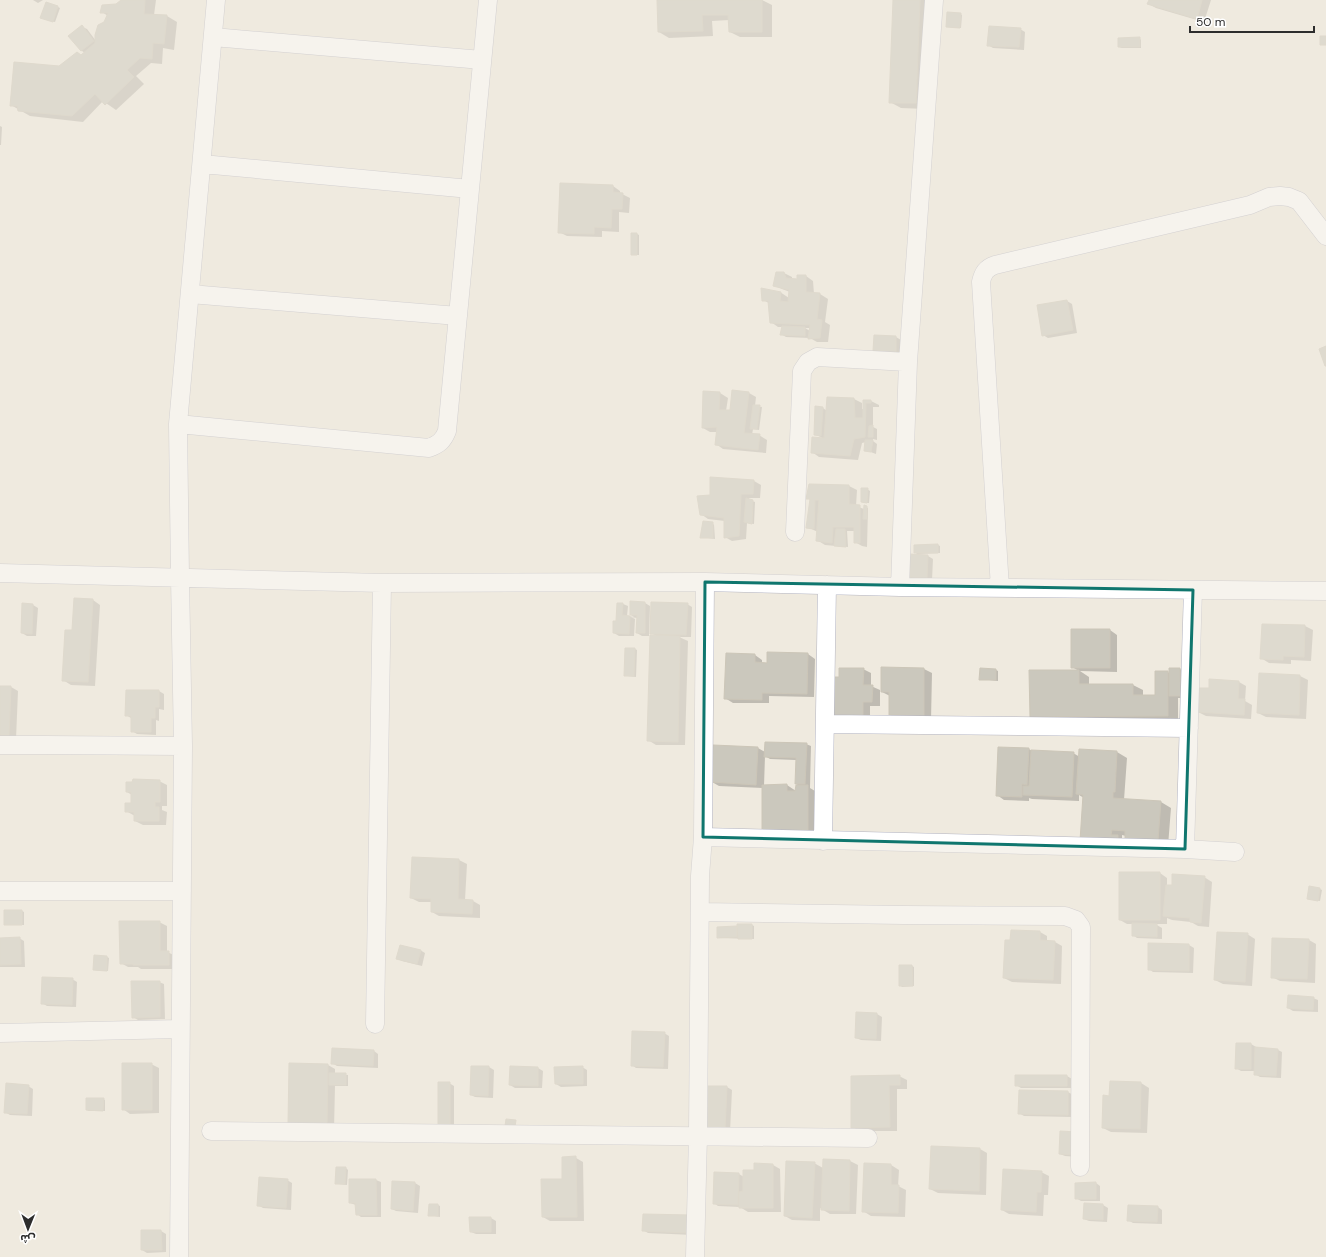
<svg xmlns="http://www.w3.org/2000/svg" width="1326" height="1257" viewBox="0 0 1326 1257" font-family="'DM Sans','Noto Sans Arabic',sans-serif">
<rect width="100%" height="100%" fill="#efeadf"/>
<path fill="#0003" fill-rule="evenodd" d="M33 0H43L38 3Z
M124 0H156L154 15 167 16 177 22 174 50 163 48 162 64 151 63 136 76 144 84 116 110 103 101 83 122 30 116 11 105 59 67 82 56 85 53 82 51 70 36 82 27 87 29 96 41 108 16 102 12 117 5Z
M658 0H762L772 5V37H740L730 32 729 20 712 21 713 36 669 38 659 32Z
M894 0H930L926 109 901 108 890 102Z
M1150 0H1211L1204 22 1156 8 1149 4Z
M58 7 60 8 55 22 44 19Z
M960 14 962 15 961 28 949 27Z
M1020 29 1025 32 1024 50 993 48 988 45Z
M1139 38 1141 40V48H1122L1119 47Z
M0 126 2 127 1 145H0Z
M613 186 620 191V193L630 198 629 213 619 212V232L602 231V237L567 236 559 232Z
M637 234 639 235V255H634L632 254Z
M784 273 792 277V279L799 280 806 276 813 281 814 294H820L828 299 825 322 830 325 828 342H817L810 338 786 337 781 334 782 327H778L771 322 769 303 763 300 780 292 789 298 790 292 782 289 774 285ZM805 328H811L810 331Z
M1067 301 1072 304 1077 333 1048 338 1043 335Z
M896 337 901 340 900 354 879 353 874 350Z
M704 392 720 393 728 398 726 411H731L749 393 756 397 755 406 762 407 759 430 753 429 752 435H759L767 440 766 453 723 449 716 444 717 432H710L703 428Z
M828 398 854 399 862 403V409H864V401H871L879 405V407H873V427L877 429V440L873 439V441L877 444 876 454 865 450 866 442 862 443 858 460 819 457 812 452 824 439 815 434 823 408 827 411Z
M754 481 761 485 760 498H749V500L755 502 754 524 747 523 746 539 732 541 725 537V521L708 519 701 514 711 496Z
M810 485 849 486 857 490 856 506 864 509 866 507 868 508 867 547 862 546 855 542V531H847L848 547 825 545 817 540 818 532 807 527 811 500 807 498Z
M867 489 870 491 869 503H864L862 502Z
M712 523 714 525 715 539 701 537Z
M938 545 940 546V553L917 554 915 552Z
M910 555 928 556 933 559 932 580 913 579 908 577Z
M93 600 100 605 95 686 71 685 63 680 73 631Z
M645 603 650 606 649 636H642L637 633V618L631 617 635 619 634 636H619L614 633 623 604 628 606 627 616 634 617 631 615Z
M23 604 33 605 38 608 36 636H27L22 633Z
M687 604 692 607 691 637H679L688 641 685 745H656L648 740 657 636 651 633Z
M1263 625 1305 626 1313 630 1311 661 1291 660V664L1269 663 1261 658Z
M1110 630 1117 635V672L1080 671 1089 677V685H1133L1143 690V696H1156L1167 672 1170 673V669H1180L1185 672V698H1178V722H1041L1031 716 1079 671 1072 667Z
M635 649 637 650 636 677 627 676 625 675Z
M808 654 815 659 814 697 769 696V703H733L725 698 755 655 762 660V664H768Z
M882 668 924 669 932 673 931 720 897 719 890 715V696L882 692Z
M863 669 871 673V686L880 690V706H870V720L839 719 832 715 840 678Z
M996 670 998 671V681L980 679Z
M1260 674 1300 676 1308 680 1306 719 1266 717 1258 713Z
M1239 682 1246 686 1245 701 1252 705 1251 719 1206 716 1198 712 1210 690Z
M0 687H11L18 691 16 739 0 738Z
M127 691H159L164 694V710L159 709V721L156 720V735L137 734 132 731 131 718 126 715Z
M806 744 811 746 810 788 815 791V836H771L763 788 719 786 712 782 714 746 758 748 765 752ZM765 756 770 759 796 760V784L800 786 796 791 787 785 764 786Z
M1029 749 1032 751 1073 753 1080 757 1117 752 1127 758 1124 800 1161 802 1171 808 1168 846H1092L1084 798 1079 795V801L1032 799 1029 798V801L1004 800 997 795ZM1122 835 1126 836V840L1122 838Z
M159 781 167 785V806H162V810L167 812 166 825H143L135 821V816L126 811 132 804V795L127 792Z
M413 858 459 860 467 864 465 900 473 901 480 905V918L439 916 432 912V902H419L411 898Z
M1160 873 1167 878V886H1173L1204 877 1212 882 1209 927 1198 926 1191 922 1172 920 1167 918V924H1155L1162 928V939L1137 938 1133 935V924H1127L1120 920Z
M1320 889 1322 890 1320 901 1308 899Z
M22 911 24 912V925H7L5 924Z
M159 922 167 926V952L176 956V969H141L138 967H128L121 963Z
M752 925 754 926V939L720 938 718 937 736 927 739 929Z
M1040 932 1047 936V942H1055L1062 946 1061 984 1012 982 1004 978Z
M1247 934 1255 939 1252 986 1223 984 1215 980Z
M19 938 24 941 25 967H0V939Z
M1309 940 1316 944 1315 983 1280 981 1272 977Z
M1149 944 1189 945 1194 948 1193 973 1153 972 1149 969Z
M420 950 425 953 422 966 402 961 398 959Z
M107 957 109 958 108 971 94 970Z
M912 966 914 967V986L902 987 900 985Z
M72 979 77 982 76 1007 47 1006 42 1003Z
M159 982 164 984 165 1019 138 1020 133 1017Z
M1313 998 1318 1000V1012L1293 1011 1288 1008Z
M877 1014 882 1017 881 1041 861 1040 856 1038Z
M664 1033 669 1036 668 1069 636 1068 632 1065Z
M1237 1044H1251L1256 1047 1278 1050 1282 1052 1281 1078 1260 1077 1255 1074V1071H1241L1236 1068Z
M374 1051 378 1054V1068L337 1066 332 1063Z
M151 1064 159 1068V1113L130 1114 123 1109Z
M328 1065 335 1069V1074L348 1075V1086H335L334 1129H296Z
M489 1067 494 1070 493 1098 475 1097 471 1095Z
M511 1067 538 1068 543 1071 542 1088H515L510 1085Z
M582 1067 587 1070V1086L561 1087 556 1084Z
M899 1076 907 1080V1089H897V1131H860L852 1127V1077Z
M1016 1076H1067L1072 1079V1088H1021L1016 1085Z
M1111 1082 1141 1083 1149 1088 1147 1133 1111 1132 1103 1128 1110 1097Z
M449 1083 454 1086V1129H444Z
M28 1086 33 1089 32 1116 10 1115 5 1112Z
M727 1087 732 1090 730 1132 708 1131Z
M1020 1091 1068 1092 1073 1095V1117L1024 1116 1019 1113Z
M103 1099 105 1100V1111H89L87 1110Z
M1061 1132 1080 1157 1065 1156 1060 1154Z
M980 1149 987 1153 986 1195 938 1193 930 1189Z
M576 1158 583 1162 584 1221H550L543 1217Z
M850 1161 858 1165 856 1214H830L820 1208V1221L792 1220 785 1216 814 1163 823 1168Z
M865 1164 891 1165 899 1170 898 1186 906 1190 905 1217 871 1216 863 1211Z
M773 1165 780 1169 781 1212H748L740 1207 718 1206 714 1203 739 1174 744 1177Z
M346 1168 348 1170 347 1185 338 1184 336 1183Z
M1041 1172 1049 1176 1048 1195H1044L1043 1216 1009 1214 1002 1210Z
M287 1180 292 1183 291 1210 263 1208 258 1205Z
M376 1180 381 1182V1217H361L357 1214 356 1205 350 1203Z
M393 1182 415 1183 420 1186 418 1213 396 1211 392 1209Z
M1096 1183 1100 1186V1201H1081L1076 1198Z
M1085 1204 1103 1205 1108 1208 1107 1222 1089 1221 1084 1219Z
M438 1205 440 1206V1217L429 1215Z
M1158 1207 1162 1210V1224L1133 1223 1128 1220Z
M644 1215 694 1235 648 1233 643 1230Z
M491 1218 496 1221V1234H476L471 1232Z
M142 1231H161L166 1234V1252L147 1253 142 1250Z"/>
<path fill="#cbc8bd" stroke="#ccc6b8" d="M121 0H145L144 14 167 15 164 44 153 43 152 59 140 58 127 70 134 77 105 105 95 94 72 116 18 111 17 106H10L14 62 59 66 77 52 81 55 95 43V35L98 25 104 22 108 13H100L102 5 116 4Z
M657 0H762V32H729L728 15H702L703 31 658 32Z
M893 0H920L916 103H889Z
M1149 0H1202L1197 19 1147 4Z
M46 2 58 6 53 22 40 18Z
M947 12 961 13 960 28 946 27Z
M82 25 94 41 81 51 68 36Z
M989 26 1021 28 1019 47 987 46Z
M1320 36H1326V45H1320Z
M1140 37V47H1118V38Z
M560 183 613 185V192L623 193 622 209H612L611 228 594 227V234L558 233Z
M631 233H637V255H631Z
M776 272H784L786 278 797 279V275H806V292L820 293 817 319 822 320 820 338 808 339 810 325 770 323 768 301H762L761 288 781 292 780 301 788 302 789 290 773 286Z
M1067 300 1073 330 1042 336 1037 305Z
M782 326 805 327V336L780 335Z
M874 335 896 336V352L873 351Z
M1326 346V366H1325L1319 349Z
M732 390 749 392 744 433 760 434 758 450 715 445 717 427 702 428 703 391 720 392 719 410H730Z
M827 397 854 398 855 418H863V400H871V403H866L865 437 854 439 850 456 811 453 812 437 824 438Z
M753 405H760L757 429H750Z
M815 406 823 407 821 436 814 435Z
M873 425V437H868L869 426Z
M865 440H873L871 452 864 451Z
M710 477 754 480 753 494H741L739 536 724 538V518L700 515 697 496 710 495Z
M809 484 849 485V504L860 505V543H854V527H833L832 543 816 541 819 500H815L814 529 806 528 810 499H806Z
M861 488H868L867 503 861 502Z
M746 498 753 500 752 524 744 522Z
M864 505 867 506V519H863Z
M703 521 713 522V538H700Z
M836 529H845L846 547 834 546Z
M938 544V553H914V545Z
M909 554 928 555 927 578 907 577Z
M74 598 93 599 88 682 62 681 65 630H72Z
M630 601 645 602V633H636L637 615H630Z
M651 602 688 603 686 635 650 634Z
M22 603 33 604 32 634 21 633Z
M617 603H623L622 615 630 616 629 634 613 633V621H616Z
M1262 624 1305 625 1304 657 1283 656V660L1260 659Z
M1071 629H1110V668H1071Z
M650 635 680 636 678 742 647 741Z
M625 648H635L634 676H624Z
M767 652 808 653 807 694 762 693V700L724 699 726 653 755 654V662L767 663Z
M881 667 924 668V716L889 715V692H881Z
M839 668H864L863 685H873L872 702H863V716L831 715V677H839Z
M980 668 996 669V680H979Z
M1169 668H1180L1181 696H1169Z
M1029 670H1079V684H1133V695H1155V671H1168V716L1030 717Z
M1259 673 1300 675 1299 715 1257 713Z
M1209 679 1239 681 1238 699H1245L1244 715 1197 712 1199 688H1209Z
M0 686H11L9 735H0Z
M126 690H159V707H155V718H151V732H131V716H125Z
M765 742 807 743 805 784H795L796 758 764 757Z
M713 745 758 747 756 785 711 782Z
M998 747 1029 748 1027 785 1022 784V797L996 796Z
M1079 749 1117 751 1115 792H1113V798L1161 801 1158 841 1125 839V831L1112 830 1111 835H1118V843L1080 841 1083 795 1076 794Z
M1031 750 1074 752 1072 797 1023 795V786H1029Z
M133 779 160 780V802H155V807H159V821H134V812H125V803H131V792H126V782H132Z
M787 784V791H795L796 785H808V832H762V785Z
M412 857 459 859 458 899 473 900 472 914 431 912V899L410 898Z
M1119 872H1160V920H1119Z
M1172 874 1205 876 1201 923 1190 922V918L1163 916 1166 885H1172Z
M1309 886 1320 888 1318 901 1307 899Z
M4 910H22V925H4Z
M119 921H160V951H169V965H133V964H120Z
M1132 923 1157 924V937L1132 936Z
M737 924H752V939H738Z
M737 926V937L717 938V927Z
M1011 930 1040 931V940L1055 941 1053 980 1003 978 1005 940H1010Z
M1217 932 1248 933 1245 982 1214 980Z
M20 937 21 964 0 965V938Z
M1272 938 1309 939 1307 979 1271 978Z
M1148 943 1189 944V971L1148 970Z
M400 945 421 950 417 964 396 959Z
M94 955 107 956V971L93 970Z
M899 965H912L913 986H899Z
M42 977 73 978 72 1005 41 1004Z
M131 981H160V1017L132 1018Z
M1288 995 1314 997 1313 1010 1287 1008Z
M856 1012 877 1013 876 1039 855 1038Z
M632 1031 665 1032 663 1067 631 1066Z
M1236 1043H1251V1069H1235Z
M1255 1047 1278 1049 1276 1076 1254 1075Z
M332 1048 374 1050 373 1066 331 1064Z
M122 1063H152V1110H122Z
M289 1063 328 1064 327 1125H288Z
M471 1066H489L488 1096 470 1095Z
M510 1066 538 1067V1086L509 1085Z
M583 1066V1084H555L554 1067Z
M329 1073H346V1085H329Z
M900 1075V1085H889L890 1127 851 1128V1076Z
M1015 1075H1067V1086H1015Z
M1110 1081 1141 1082 1140 1129 1102 1128 1103 1095 1109 1096Z
M438 1082H450V1127H438Z
M6 1083 29 1085 27 1114 4 1113Z
M704 1086H727L725 1129 702 1128Z
M1019 1090 1068 1091V1115L1018 1114Z
M86 1098H104L103 1111 86 1110Z
M506 1119 516 1120 515 1127 505 1126Z
M1060 1131 1077 1132 1076 1155 1059 1154Z
M931 1146 980 1148 979 1191 929 1189Z
M576 1156 577 1217H542L541 1179H562V1157Z
M823 1159 850 1160 849 1211 821 1210Z
M786 1161 815 1162 812 1218 784 1216Z
M754 1163 773 1164V1208H739V1192L743 1191V1170H754Z
M864 1163 891 1164V1185H899L898 1213 862 1212Z
M336 1167H346L345 1184H335Z
M1003 1169 1042 1171 1041 1192H1037L1036 1212 1001 1210Z
M714 1172 739 1173 738 1205 713 1204Z
M259 1177 288 1179 286 1208 257 1206Z
M349 1179H376L377 1215H356L355 1203H349Z
M392 1181 415 1182 413 1211 391 1209Z
M1096 1182V1199H1075V1183Z
M1084 1203 1103 1204V1220L1083 1219Z
M429 1204H438V1216H428Z
M1128 1205 1158 1206 1157 1222 1127 1221Z
M643 1214 690 1215V1233L642 1231Z
M469 1217H491V1232H470Z
M141 1230H161L162 1250H141Z"/>
<g fill="none" stroke-linecap="round" stroke-linejoin="round">
<defs>
<path id="minor" d="M213 37 482 60
M202 164 470 189
M190 294 458 316
M178 424 429 448C439 444 443 441 447 431L488 0
M795 532 802 371 808 362 817 357 908 362
M0 573 382 583 705 582 900 587 1326 591
M900 587 908 362 934 0
M1000 588 981 282C983 273 986 268 995 265L1250 205 1269 197 1280 196 1289 197 1299 201 1326 236
M825 724 1189 728
M0 745H44L183 746
M703 837 1185 849 1235 852
M823 841 827 585
M1185 849 1193 590
M0 891H182
M701 912 904 915 1065 916 1076 920 1081 927 1080 1167
M375 1024 382 583
M0 1033 180 1029
M211 1131 868 1138
M179 1257 183 746 180 577 178 424 216 0
M695 1257 698 1135 700 876 703 837 705 582"/>
</defs>
<use href="#minor" stroke="#b3b4c2" stroke-width="19"/>
<use href="#minor" stroke="#fff" stroke-width="18"/>
</g>
<path d="M0 0H1326V1257H0ZM705 582 1193 590 1185 849 703 837Z" fill="#efeadf" fill-opacity=".55" fill-rule="evenodd"/>
<path fill="none" stroke="#0f766e" stroke-width="3" stroke-linejoin="round" d="M705 582 1193 590 1185 849 703 837Z"/>
<g transform="translate(28 1229) rotate(181)" stroke="#ffffff" stroke-width="3" paint-order="stroke">
<path d="M0-3L7 15L0 10L-7 15Z" fill="#2d2d2d"/>
<text y="-6" font-size="11" font-weight="bold" text-anchor="middle" fill="#2d2d2d">ش</text>
</g>
<path d="M1190 26v6h124v-6" fill="none" stroke="#2d2d2d" stroke-width="2"/>
<text x="1196" y="26" font-size="12" fill="#2d2d2d" stroke="#ffffff" stroke-width="3" paint-order="stroke">50 m</text>
</svg>
